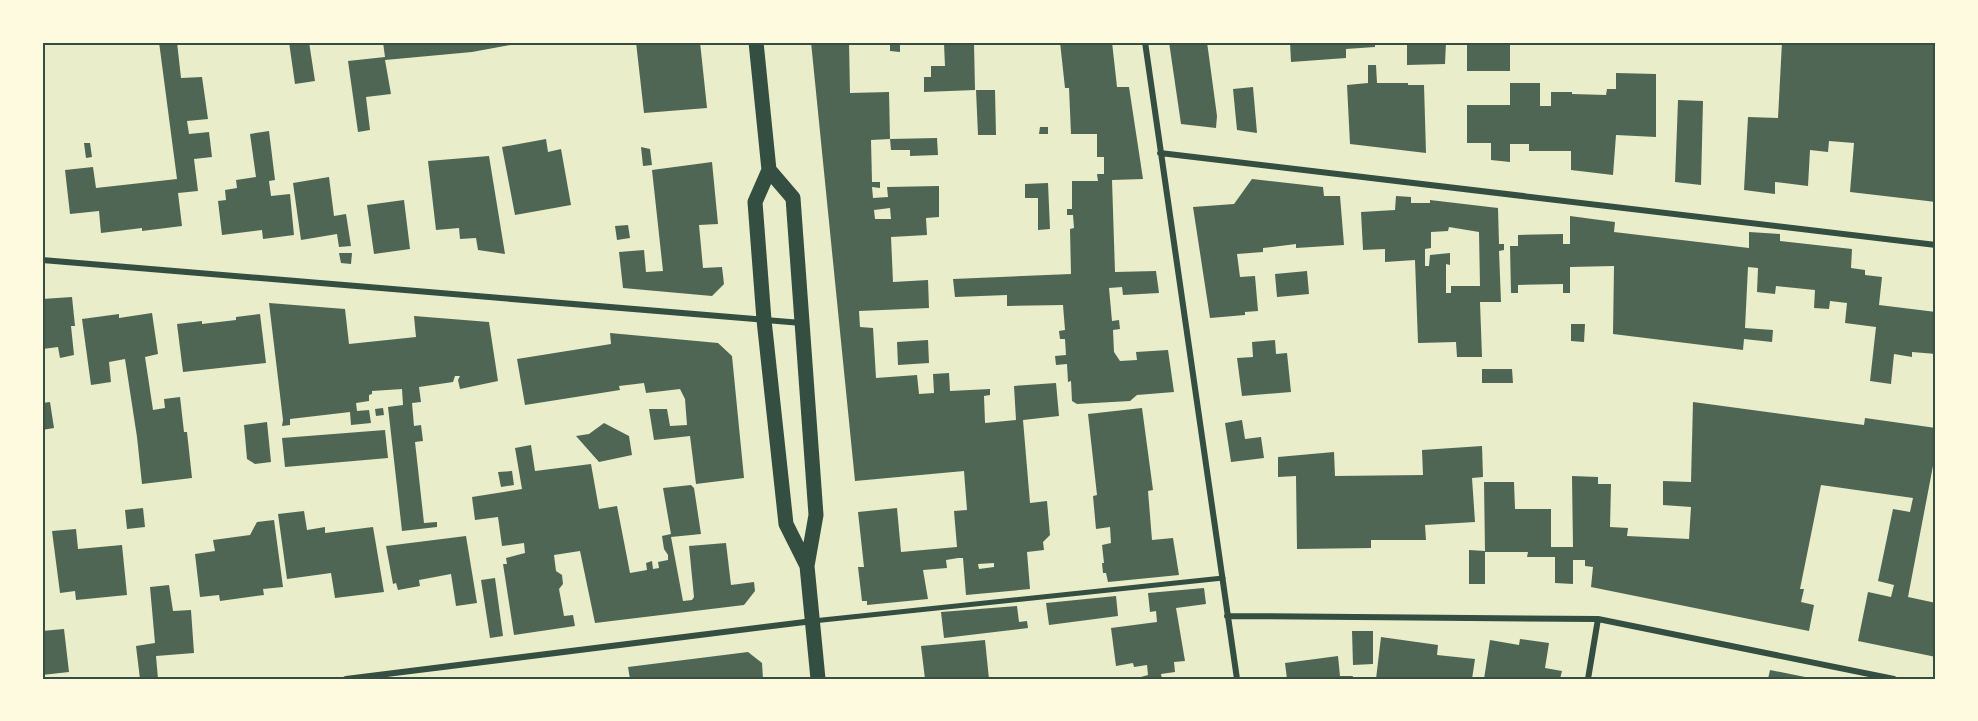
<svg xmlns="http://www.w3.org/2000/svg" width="1978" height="721" viewBox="0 0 1978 721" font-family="'Varela Round',sans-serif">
<rect width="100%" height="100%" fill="#e9edc9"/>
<path fill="#4f6655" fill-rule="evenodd" d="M159 42H177L181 78 202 77 208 119 187 121 189 134 209 132 212 157 194 159 198 191 178 193 182 226 142 231V228L101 233 99 211 70 214 65 170 93 167 96 188 177 179Z
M289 42H309L315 81 295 84Z
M383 42H521V43L472 52 385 60 391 94 366 97 370 130 358 132 348 61 385 57Z
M636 42H700L707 108 644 113Z
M811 42H849L850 93 889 92 890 139 937 138 938 155 910 156V150H891L890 139 871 140 872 182H880V188L872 187 873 198 888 197 887 187 939 186V217L926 218 927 235 891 237 893 282 928 280 929 308 859 311 860 327 873 328 876 378 917 375 919 394 934 393 933 374 949 373 950 391 990 389V395L984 396 985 423 1016 420 1014 386 1056 383 1059 416 1023 420 1030 503 1047 501 1050 535 1043 542 1044 550 1027 552 1030 589 966 595 963 558H958L946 560 947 568 923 570 928 599 867 605V601H862L858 567H864L858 512 897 508 901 552 957 547 954 511 967 510 964 471 855 481ZM890 208 891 219H875L874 210ZM994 563V567L979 569 978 564Z
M890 42H900V52L890 51Z
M1060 42H1112L1117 87H1129L1143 179 1112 180 1115 272 1156 271 1159 293 1123 295 1122 287 1109 288 1112 321 1119 320 1120 329 1113 330 1114 352 1120 361 1137 360 1136 352 1168 350 1174 392 1137 395 1130 401 1077 404 1072 401 1071 381 1068 382 1067 364 1056 365 1055 356 1066 355 1065 339H1060L1059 331 1065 330 1063 305 1007 306V295L955 297 953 279 1071 274 1070 229 1074 228 1073 215H1067V209H1072V181H1098L1097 174H1104V157H1097V134H1071L1069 88H1065Z
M1169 42H1207L1217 116 1216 128 1181 124Z
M1290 42H1375V47L1346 49V58L1291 62Z
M1407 42H1446L1445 64 1407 65Z
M1467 42H1510V71H1467Z
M1782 42H1936V202L1850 192 1854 143 1829 141 1828 152 1810 150 1808 186 1775 182V194L1744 190 1748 117 1778 118Z
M974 43 975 90 924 92V77H931V66H945L944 44Z
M1368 65H1376L1377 83H1408V85H1424L1426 153 1350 144 1347 85 1368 83Z
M1616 73 1656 74V137L1616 135 1613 175 1571 170V151H1529V144H1510V162L1491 160V143H1467V105H1510V83H1540V106H1551V92H1572V94L1606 95 1607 89H1616Z
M1253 87 1257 133 1237 130 1233 89Z
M976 90H995L996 135H978Z
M1678 100 1703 101 1701 185 1675 182Z
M1040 127H1048V134H1039Z
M269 131 275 180 269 181 271 196 290 194 294 235 263 239 262 230 222 235 218 201 226 200 225 190 237 188 236 180 256 177 250 134Z
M546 139 548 152 561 149 571 205 515 215 502 147Z
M84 143H90L92 157 86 158Z
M641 147 650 149 652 165 643 166Z
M489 156 505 254 478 250 476 238 460 239 459 228 436 230 428 161Z
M712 162 718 224 699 225 703 268 722 267 724 284 712 296 623 288 619 252 644 250 646 272 663 271 652 170Z
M329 177 334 216 346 214 351 246 339 247 337 234 301 240 293 183Z
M1252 179 1323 187 1324 196H1340L1344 245 1296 248V244L1263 248V252L1237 254 1240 277 1255 276 1258 311 1245 312V315L1210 318 1193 207 1234 204Z
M1048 183 1050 229 1038 230V198H1025V184Z
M1396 196 1411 197V203H1430V200L1498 208 1499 244H1504V250L1499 251 1501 302H1480L1482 357H1457L1456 342 1418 343 1415 260 1385 262V249L1363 250 1361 212 1395 210ZM1449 227 1479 232 1480 286H1451V293H1446V264L1450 265V253L1430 255 1429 266H1425V249L1431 248V232L1448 231Z
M404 200 410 249 374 254 367 205Z
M1570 216 1615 222 1614 232 1749 248V232L1780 234V241L1852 249 1851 268 1865 270V275L1882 277 1879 305 1936 312V354L1912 352V357L1894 354 1891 384 1870 381 1876 327 1845 323 1847 303 1830 301 1829 309 1814 308 1815 290 1776 286 1775 294 1757 292 1758 268 1748 267 1745 328 1773 330 1772 342 1744 339 1743 350 1613 334 1614 266 1570 267V293H1563V284L1518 285V293H1511L1510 246H1518V235L1563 234V244H1570Z
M628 225 630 238 617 240 615 226Z
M339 253H352L351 264 341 263Z
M1307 271 1309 294 1277 297 1275 274Z
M72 297 75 326H71L74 355 60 358 58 347 43 349 42 299Z
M269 303 345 309 349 344 416 337 414 316 489 322 498 381 460 389 458 380 460 376H455L453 382 419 387 421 402 412 403 414 426 421 425 423 441 415 442 424 523 437 522V527L402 531 388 407 403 405 402 389 372 391V394L369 395V401L356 403 357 411 369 410 371 423 351 425 350 412 290 419V425L282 426 283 420Z
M152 313 158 354 145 357 153 410 165 408 164 399 180 397 184 432H187L192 478 142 484 137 437 125 359 109 362 111 382 91 385 82 319 119 314V318Z
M260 314 266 363 183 372 177 324 202 321V324L236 320V317Z
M1571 324H1585L1584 342 1571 341Z
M610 333 718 343 732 356 744 478 696 484 690 436 654 440 649 409H667L670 426 687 425 685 399 680 389 646 393 644 383 619 386 620 390 525 405 517 359 611 344Z
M928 340 929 363 898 365 897 342Z
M1275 340 1276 354 1287 353 1291 392 1242 396 1237 358 1253 357 1252 342Z
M1482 369H1512L1513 383H1482Z
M50 402 54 428 42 430V403Z
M1693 402 1864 425 1865 418 1936 428V450L1908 597 1936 603V657L1858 641 1868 592 1891 597 1894 585 1878 581 1893 509 1910 512 1913 498 1821 485 1800 589H1804L1801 602 1814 605 1809 631 1591 587 1593 567 1585 566V560H1573V584L1555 583V557H1527L1528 552H1485L1484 482H1514L1515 509H1551V547H1573L1572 476 1598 477V484H1611L1610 527 1628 528 1627 536 1689 539 1691 507 1663 505V481L1691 482Z
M383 408 384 415 376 416 375 409Z
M1142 408 1153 490 1148 491 1152 540 1173 538 1179 575 1108 582 1106 573H1103L1102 563H1104L1102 545 1111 543 1110 527 1096 529 1093 496 1097 495 1088 414Z
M1242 420 1245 439 1261 437 1264 458 1231 462 1225 423Z
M267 422 271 462 255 464 247 459 244 425Z
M604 423 629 436 632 455 599 462 576 436 589 434Z
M385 430 388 458 285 467 282 438Z
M531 445 535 471 591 464 599 509 617 506 630 573 647 570 646 563 652 561 653 569 659 568 658 562 668 560V555L664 549 662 536 671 534 663 488 691 485 694 488 701 534 671 537 683 601 692 600 694 597 689 546 726 543 731 585 754 582 755 591 744 605 595 623 580 551 554 555 556 571 562 575 563 584 559 589 564 616 573 615 575 626 514 635 503 564H507L506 558 525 553 524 543 502 546 498 517 475 520 472 497 522 489 515 448Z
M1482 446 1483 477 1472 478 1475 522 1425 525 1426 540H1371V548L1297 549 1296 476 1278 477V457L1334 452 1335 476 1423 475 1422 450Z
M512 471 514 485 501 487 498 472Z
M143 508 145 527 127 529 125 510Z
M304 511 307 530 325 527V533L373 527 384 592 335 598 331 573 287 579 278 514Z
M274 520 283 587 263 589 264 595 220 601 219 595 200 597 195 554 215 551 213 540 250 535 257 522Z
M76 529 78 549 122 545 127 595 76 600 75 591 60 593 52 531Z
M466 536 477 603 456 606 451 574 419 580 420 586 398 590 396 583 393 584 386 546Z
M1469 550 1485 551V584H1469Z
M495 578 503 636 490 638 481 580Z
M169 585 173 611 191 610 194 653 156 656 158 679H140L136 646 155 643 150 587Z
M1204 588 1206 604 1176 608 1185 661 1174 662 1175 672 1161 674 1162 679H1134L1148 675 1147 665 1134 667 1133 663 1116 666 1111 628 1157 622 1156 611 1150 612 1148 593Z
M1116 596 1118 616 1049 625 1046 603Z
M1017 606 1019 622 1027 621 1028 628 944 638 941 612Z
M64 629 69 672 42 675V631Z
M1352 631H1373V664L1353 665Z
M1381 637 1438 645 1437 655 1475 659 1472 679H1376Z
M1520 639 1549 643 1545 668 1562 671 1560 679H1484L1490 640 1519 645Z
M985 640 989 679H925L921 646Z
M748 652 762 663 763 679H630L628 667Z
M1338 656 1340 676H1353L1352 679H1287L1285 663Z
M1770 670 1810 678 1809 679H1768Z"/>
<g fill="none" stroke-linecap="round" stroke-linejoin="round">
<path stroke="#344e41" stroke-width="5" d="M813 621 1223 578"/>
<path stroke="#344e41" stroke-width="6" d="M1145 42 1237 679
M1160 153 1936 245
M42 260 802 323
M1227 616 1598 619 1894 679
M346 679 813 621
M1588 679 1598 619"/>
<path stroke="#344e41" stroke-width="15" d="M756 42 769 170 755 202 764 320 786 524 807 566
M769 170 793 198 816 515 807 566 818 679"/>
</g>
<rect width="1978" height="721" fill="none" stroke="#fefae0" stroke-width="87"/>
<rect x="44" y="44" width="1890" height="634" fill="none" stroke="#344e41" stroke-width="2"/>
</svg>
